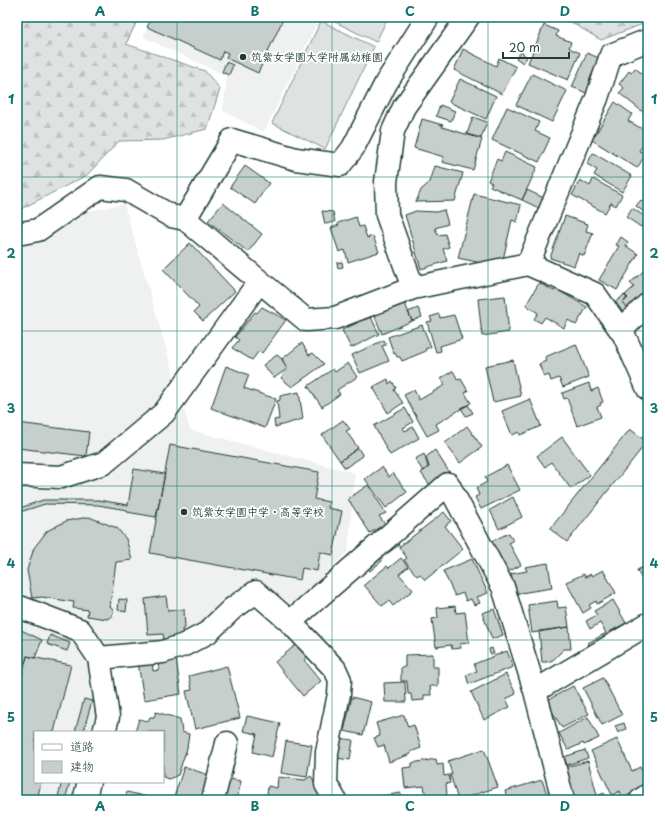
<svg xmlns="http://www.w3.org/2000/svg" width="665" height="817" viewBox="0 0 665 817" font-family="'Playpen Sans','Klee One',sans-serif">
<defs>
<pattern id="forest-firs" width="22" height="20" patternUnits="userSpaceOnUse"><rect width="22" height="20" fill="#dee3e2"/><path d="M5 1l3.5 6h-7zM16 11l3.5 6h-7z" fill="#bec4c2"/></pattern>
</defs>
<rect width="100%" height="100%" fill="#fff"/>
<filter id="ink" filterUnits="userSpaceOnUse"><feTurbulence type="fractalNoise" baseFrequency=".025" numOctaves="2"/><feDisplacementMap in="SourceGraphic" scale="8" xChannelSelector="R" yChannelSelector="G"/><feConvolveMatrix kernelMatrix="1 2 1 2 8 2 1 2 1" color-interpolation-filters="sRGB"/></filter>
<g filter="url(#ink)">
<path fill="#eef1f0" d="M152 17H320L264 132 223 111 227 76 143 37Z
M124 204 190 430 355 473 348 551 292 607 252 582 184 641 105 651 101 701 92 732H35V782H78L73 800H17V226Z"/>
<path fill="url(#forest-firs)" stroke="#7e908b" d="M17 17H139L126 44 205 71 220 89 207 129 163 140 119 141 87 175 17 211Z
M562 17H648V22L601 40Z"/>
<path fill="#dee3e2" stroke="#7e908b" d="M325 17H388L376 42Z
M321 21 374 47 325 149 272 123Z"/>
<path fill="#c7cfcc" stroke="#1f3d34" d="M152 17H284L258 73 226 58 228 53 223 51 220 60 147 27Z
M544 25 558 31 556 36 571 42 569 48 580 53 568 80 528 63Z
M463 49 496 66 499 58 516 67 502 94 454 70Z
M521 52 527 57 523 63 516 58Z
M587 53 599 58 589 81 594 83 589 94 572 87Z
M226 62 233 65 229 75 222 72Z
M635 68 648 78V116L619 93 624 88 619 84 629 71 631 73Z
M532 74 567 91 552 122 516 105Z
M460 79 496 96 486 119 449 102Z
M615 102 632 114 628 121 648 132V137L639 151 646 154 637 168 592 140Z
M440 105 455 111 451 121 436 116Z
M507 107 539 122 535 131 550 138 539 162 492 140Z
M473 117 487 122 481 138 467 134Z
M422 119 443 125 442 127 482 139 473 170 442 162 444 157 414 148Z
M505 152 537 167 522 200 490 186 492 183 488 181 497 159 501 161Z
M593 153 632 176 622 192 594 175 597 170 587 164Z
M245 166 269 183 255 204 230 187Z
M435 166 463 173 455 201 416 202 421 190 430 182Z
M593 179 622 195 616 206 611 203 605 213 572 195 580 180 590 186Z
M527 190 546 199 541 209 522 200Z
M474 194 521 205 517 222 512 220 502 264 495 266 458 258Z
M645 198 648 200V215L636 206 641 200 642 202Z
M223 203 262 234 248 252 208 221Z
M632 208 647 218 641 227 626 217Z
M444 210 448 224 435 228 438 235 445 234 449 247 443 249 447 261 421 269 405 215 416 211 436 212Z
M322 211 333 212 335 222 325 224Z
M565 216 588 224 586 231 593 233 584 256 579 253 574 266 550 258Z
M356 217 359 227 363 226 367 238 373 236 379 252 348 262 345 250 339 252 331 228 339 225 338 223Z
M621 237 628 242 626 246 638 254 617 290 599 280 619 246 616 245Z
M190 243 235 291 203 321 194 312 199 307 163 269Z
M342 262 343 267 338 268 337 263Z
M648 267V298L630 311 623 303 628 298 625 295 634 287 630 283Z
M539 283 554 291 556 289 587 307 576 325 568 320 564 328 545 317 541 323 534 319 538 313 526 305Z
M624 295 627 298 622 302 630 311 626 319 613 304Z
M505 296 509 332 482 336 478 299Z
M404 301 412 321 382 334 374 314Z
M262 307 286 320 262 353 259 351 252 360 232 348 239 340 235 337 255 312 257 313Z
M418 308 422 317 412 321 408 312Z
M439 314 440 318 454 315 462 339 440 346 441 351 436 352 427 322 432 321 430 317Z
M362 317 364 320 371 317 379 334 351 348 342 330 357 323 356 320Z
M422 325 431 347 425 349 426 351 402 361 400 357H397L395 353 394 354 388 337Z
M384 340 386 345 382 346 389 361 360 373 352 355Z
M302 343 309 355 313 353 324 364 292 387 281 378 287 369 282 359Z
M576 344 589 377 563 387 559 378 551 381 549 375 544 377 539 364 546 361 545 357Z
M277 355 282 359 287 369 274 378 263 365Z
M513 360 521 396 493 402 485 366Z
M348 363 357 377 337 390 340 394 322 407 308 386 333 369 335 372Z
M226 366 249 375 244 388 276 399 265 428 211 408Z
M453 371 458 380 461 379 468 391 465 393 471 403 436 424 439 430 427 436 404 395 414 390 419 400 445 385 441 378Z
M388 379 389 384 392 381 396 388 394 390 403 403 388 413 373 387Z
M589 383 591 391 598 388 603 402 600 403 601 405 597 407 601 417 577 426 567 398 564 399 562 393Z
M299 392 303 419 275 427 274 420 279 419 277 401 280 400V396Z
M530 399 541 426 520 435 519 432 512 435 502 411Z
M468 405 473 413 466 416 461 408Z
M405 408 413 422 403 428 405 431 413 427 419 438 390 455 374 426Z
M343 420 350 429 346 431 358 448 340 461 322 435Z
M17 423 89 432 86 456 17 448Z
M467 426 482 447 460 463 445 443Z
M630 429 647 442 567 542 550 529Z
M562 437 590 475 571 489 551 462 545 467 537 456Z
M170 445 319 472 314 499 329 502 328 508 342 511 333 555 320 552 317 571 302 568 300 580 150 553Z
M358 448 363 456 345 468 340 461Z
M435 450 451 475 432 488 421 473 429 467 426 457Z
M424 454 428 467 423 471 415 459Z
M507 465 520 490 481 509 475 497 479 495 476 488 487 482 485 477Z
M382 467 389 477 393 473 407 492 386 508 365 479Z
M134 469 165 474 156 517 127 512V510L98 505 45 504 17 513V509L43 500H98L128 505Z
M368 485 386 513 379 516 385 524 370 533 348 499Z
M513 497 522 517 499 529 490 510Z
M444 512 451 521 445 526 463 549 425 580 420 574 417 576 404 560 407 558 399 547Z
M89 517 117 528 126 539 132 560 116 562 110 606 113 609V613L111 617 107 619 87 616 88 610 73 608 74 602 42 597 32 598 27 570 34 548 47 531 66 521Z
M509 533 513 541 509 543 521 565 506 573 490 542Z
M393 538 399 545 388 553 383 546Z
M376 553 382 561 370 571 364 564Z
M401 558 408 567 399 574 413 590 393 606 389 601 382 606 364 585 387 566 389 568Z
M472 559 488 593 477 597 480 603 474 605 471 599 466 601 463 593 455 596 443 571Z
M548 563 552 588 514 594 511 574 527 571 525 567Z
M648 565V591L637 570Z
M603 570 616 593 597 604 596 601 589 605 591 608 583 613 566 582 584 574 585 577 591 574 592 576Z
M166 596 168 611 184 609 185 628 182 629 183 638 164 640 163 634 148 635 145 599Z
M119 599 127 600 126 612 118 610Z
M613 600 626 623 609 632 611 636 590 648 588 643 606 633 600 623 590 629 586 621 597 615 594 611Z
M557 601 558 608 566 607 569 627 532 633 528 605Z
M455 606 456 613 465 612 469 643 460 644 461 648 452 649 451 645 436 647 432 619 438 618 437 608Z
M494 609 503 635 492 639 482 613Z
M569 627 571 649H564L553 660 547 662H542L539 631Z
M17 628 42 640 35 658 27 656 25 663 18 661 17 663Z
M50 635 70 643 67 651 47 644Z
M297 644 308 657 304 660 321 681 303 696 275 662Z
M492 648 494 654H490L489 649Z
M507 651 513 667 469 684 466 675 477 671 474 664Z
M433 654V667H438V686H430L431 695H424V700L412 701 411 694H408L407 681H401V667H405V655Z
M27 656 71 665 54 732H35V782H41L37 800H17V695Z
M176 658 181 694 144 700 138 662 152 660 153 671 159 670 158 661Z
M227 666 240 718 195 729 186 691 192 690 189 676Z
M506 674 516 694 506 699 510 707 484 720 471 692Z
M603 678 622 715 602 725 583 688Z
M405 682 406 702H385L384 683Z
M573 686 589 714 562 728 546 701Z
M352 697 371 702 363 735 344 731Z
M84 699 92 701 83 732H75Z
M156 712 180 719 182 732 189 734 187 748 178 775 169 779 163 777V732H135L139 719 148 721 150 717H154Z
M404 715 408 727 414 725 421 748 410 752 411 754 389 762 384 745 378 747 374 738 380 736 376 723Z
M247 716 280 723 272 757 253 752 257 734 243 731Z
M588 717 599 738 584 745 583 743 568 750 559 733Z
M624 723 626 729 618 733 615 726Z
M339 738 353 740 350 760 336 758Z
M617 739 632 771 640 767 648 783V786L622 798 620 791 612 795 591 751Z
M286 741 312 745 307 777 281 773Z
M484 749 498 787 458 800 450 774H452L448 761Z
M585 750 588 758 567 765 564 757Z
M436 759 437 765 443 764 444 776 449 775 450 783 446 784 447 796 426 799 424 786 405 788 403 768 412 767V763Z
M588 761 597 795 579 800H574L565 767Z
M184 767 212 776 205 800H173Z
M311 776 325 800H261L262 795H267L268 786 277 788 278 777 305 780Z
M224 778 241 781 237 800H215Z
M542 780 549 800H507L505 791Z
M62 782H70L65 800H57Z
M127 792 160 800H124Z
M401 793 402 800H361V799Z
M604 793 607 800H590L593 798Z
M101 794 120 800H95Z"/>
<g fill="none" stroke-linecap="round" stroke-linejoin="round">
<defs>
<path id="minor" d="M185 219 232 140 296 159 340 165 353 148 386 83 428 17
M17 234 38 230 100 187 126 190 171 216 185 219 306 320 335 318 413 288 528 264 595 294 624 335 648 389
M528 264 597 98 611 55 648 40
M413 288 387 215 386 182 393 131 404 107 468 17
M621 330 648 304
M17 475 61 477 104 463 164 413 259 282
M17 606 80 630 99 658 108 717 104 732
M290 622 448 484 503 587 535 691 563 800
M99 658 163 652 184 645 207 633 232 609 256 592 290 622 335 669 340 680 339 694 327 752 326 784 335 800
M535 691 648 624
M84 800 89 782
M213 800 227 743
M641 800 648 795"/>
</defs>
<use href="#minor" stroke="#1f3d34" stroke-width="25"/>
<use href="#minor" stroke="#fff" stroke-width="22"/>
</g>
</g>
<path fill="none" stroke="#0f766e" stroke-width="1" stroke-opacity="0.55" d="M177 17V800M332 17V800M488 17V800M17 177H648M17 331H648M17 486H648M17 640H648"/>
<g fill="#1f3d34" stroke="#fff" stroke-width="1.5">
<circle cx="243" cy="57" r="4"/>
<circle cx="184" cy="512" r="4"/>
</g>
<g text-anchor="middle" stroke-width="3.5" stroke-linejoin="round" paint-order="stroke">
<g font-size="11" font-weight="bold" fill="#1f3d34" stroke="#fff" text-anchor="start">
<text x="251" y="61">筑紫女学園大学附属幼稚園</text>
<text x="192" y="516">筑紫女学園中学・高等学校</text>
</g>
</g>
<rect width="665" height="817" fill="none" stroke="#fff" stroke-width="44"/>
<rect x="34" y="731" width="130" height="52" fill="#ffffff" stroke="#a5b1ae"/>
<rect x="42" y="744" width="20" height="6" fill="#ffffff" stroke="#a5b1ae"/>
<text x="70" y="751" font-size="12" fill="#1f3d34">道路</text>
<rect x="42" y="761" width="20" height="12" fill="#c7cfcc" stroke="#a5b1ae"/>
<text x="70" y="771" font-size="12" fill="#1f3d34">建物</text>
<path d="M503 52v6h66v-6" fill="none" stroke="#1f3d34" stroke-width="2"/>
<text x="509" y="52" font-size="12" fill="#1f3d34" stroke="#ffffff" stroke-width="3" paint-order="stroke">20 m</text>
<rect x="22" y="22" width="621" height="773" fill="none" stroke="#0f766e" stroke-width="1.5"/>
<g font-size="13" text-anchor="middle" font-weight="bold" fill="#0f766e">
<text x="100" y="16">A</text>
<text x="255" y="16">B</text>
<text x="410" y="16">C</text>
<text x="565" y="16">D</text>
<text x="11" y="104">1</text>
<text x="654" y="104">1</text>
<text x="11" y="258">2</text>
<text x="654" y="258">2</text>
<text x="11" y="413">3</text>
<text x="654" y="413">3</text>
<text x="11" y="568">4</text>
<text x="654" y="568">4</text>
<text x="11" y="722">5</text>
<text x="654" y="722">5</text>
<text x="100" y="811">A</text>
<text x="255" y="811">B</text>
<text x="410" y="811">C</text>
<text x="565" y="811">D</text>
</g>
</svg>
